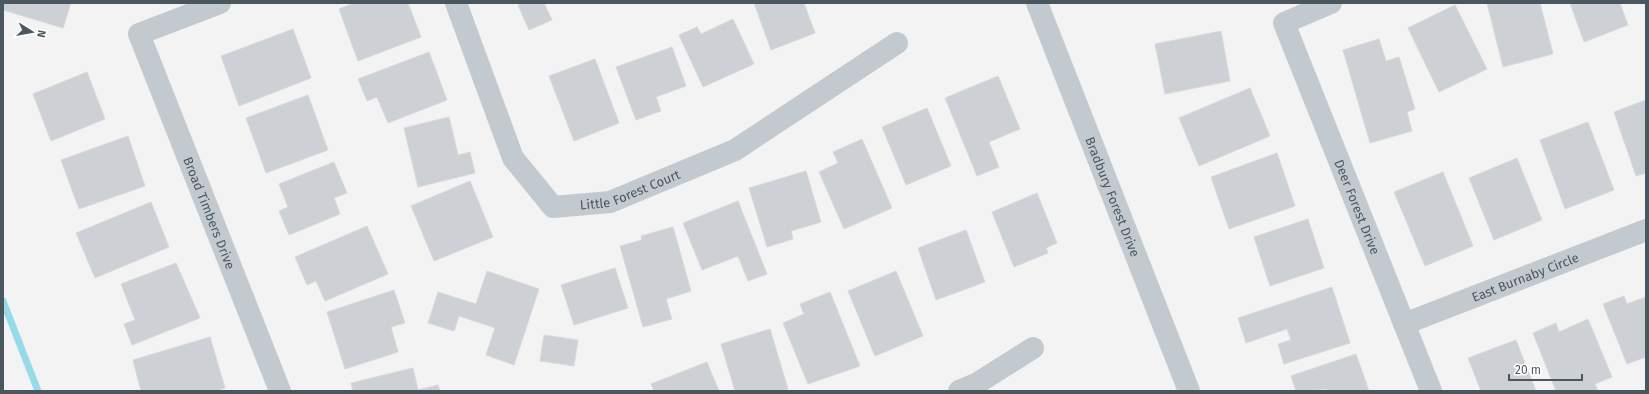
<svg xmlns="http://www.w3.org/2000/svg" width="1649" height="394" viewBox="0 0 1649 394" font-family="'Fira Sans',sans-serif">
<rect width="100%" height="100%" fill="#f4f3f3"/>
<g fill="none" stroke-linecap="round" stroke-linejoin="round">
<path stroke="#96dbe7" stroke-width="7" d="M3 301 38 391"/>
</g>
<path fill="#cdd0d4" stroke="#d7d9dd" d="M3 3H71L63 28 3 10Z
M354 3H408L421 37 358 61 339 9Z
M521 3H544L552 20 529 30 518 5Z
M754 3H804L815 33 771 50Z
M1487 3H1540L1553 54 1503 67Z
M1570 3H1620L1628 25 1584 42Z
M1455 5 1487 69 1439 92 1408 28Z
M733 19 754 64 703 87 679 35 697 27 701 34Z
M293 29 311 78 239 106 221 56Z
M1221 31 1230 81 1165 94 1155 44Z
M1379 39 1386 61 1399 57 1415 109 1407 112 1412 131 1370 143 1343 50Z
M672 47 686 86 656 97 661 111 636 120 616 67Z
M429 52 447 100 388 123 377 97 367 101 358 79Z
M595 59 619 123 574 141 549 76Z
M87 72 105 119 51 141 33 94Z
M998 76 1020 129 989 142 999 167 977 176 945 98Z
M1250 88 1270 136 1199 166 1179 118Z
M308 95 328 150 266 173 246 118Z
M1646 100V173L1636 176 1614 112Z
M927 108 951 166 906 185 882 127Z
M449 117 458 155 470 152 475 173 418 187 404 128Z
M1588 122 1614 190 1565 209 1540 140Z
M128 136 145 186 79 209 61 160Z
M862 139 892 208 844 229 819 172 838 163 833 152Z
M1277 153 1295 206 1229 229 1211 177Z
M1517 158 1542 220 1494 240 1469 178Z
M334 162 347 193 334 198 340 214 289 235 279 211 288 207 279 184Z
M806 171 821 222 791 231 793 239 767 247 749 188Z
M1443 172 1473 246 1425 266 1394 192Z
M470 181 493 237 434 261 411 206Z
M1037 193 1057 243 1046 248 1048 253 1014 267 992 212Z
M738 201 767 274 748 281 738 256 702 270 683 223Z
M151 202 169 247 95 278 76 233Z
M1308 219 1324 268 1270 286 1254 237Z
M367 226 388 274 325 301 316 281 307 285 295 257Z
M673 227 691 291 666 299 672 319 643 327 620 246 642 240 641 236Z
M966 230 985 282 936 300 918 248Z
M176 263 200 318 132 345 124 324 135 320 121 284Z
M615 268 628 308 574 325 561 285Z
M487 271 539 289 514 365 486 355 495 328 459 316 454 331 428 323 438 292 476 304Z
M896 271 923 336 875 356 848 291Z
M1332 287 1350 343 1284 364 1278 344 1291 340 1287 329 1246 343 1238 318Z
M394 290 405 323 391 327 398 352 345 369 327 312Z
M830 292 860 366 808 384 783 323 804 314 800 304Z
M1624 296 1627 304 1646 297V357L1627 364 1603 304Z
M1588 319 1612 377 1595 384 1598 391H1556L1533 333 1556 323 1559 332Z
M770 329 788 389 782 391H735L721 344Z
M544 335 578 340 574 366 540 361Z
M210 337 225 388 216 391H141L133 360Z
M1516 340 1536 391H1481L1468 358Z
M1356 354 1369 391H1327V389L1296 391 1291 376Z
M707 362 719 391H654L651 384Z
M413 368 418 390 438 385 440 391H353L351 383Z"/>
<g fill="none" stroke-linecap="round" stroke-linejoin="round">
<g stroke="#c2cad0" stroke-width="22">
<path id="s1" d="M220 3 139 34 280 391"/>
<path id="s2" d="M456 3 513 158 553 207 610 202 735 150 897 43"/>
<path id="s3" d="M1331 3 1284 23 1431 391"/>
<path id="s4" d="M1404 324 1646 230"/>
<path d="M959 391 976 384 1033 348"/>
</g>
<path stroke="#c2cad0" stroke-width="22" id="s5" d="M1037 3 1189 391"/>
</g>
<g text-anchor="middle" stroke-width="3.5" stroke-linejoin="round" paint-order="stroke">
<g font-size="13" fill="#4b575f" stroke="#fff">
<text dy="5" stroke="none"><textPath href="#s2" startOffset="308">Little Forest Court</textPath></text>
<text dy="5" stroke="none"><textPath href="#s5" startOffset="208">Bradbury Forest Drive</textPath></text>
<text dy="5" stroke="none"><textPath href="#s3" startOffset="249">Deer Forest Drive</textPath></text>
<text dy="5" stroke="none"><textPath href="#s1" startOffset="279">Broad Timbers Drive</textPath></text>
<text dy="5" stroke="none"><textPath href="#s4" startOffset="130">East Burnaby Circle</textPath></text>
</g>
</g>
<rect width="1649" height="394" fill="none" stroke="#4b575f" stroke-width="8"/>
<g transform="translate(32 32) rotate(101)" stroke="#ffffff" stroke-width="3" paint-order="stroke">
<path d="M0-3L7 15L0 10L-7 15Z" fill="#4b575f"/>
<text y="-6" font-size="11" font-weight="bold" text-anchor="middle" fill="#4b575f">N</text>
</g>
<path d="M1509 374v6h73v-6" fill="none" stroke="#4b575f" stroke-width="2"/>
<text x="1515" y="374" font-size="12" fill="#4b575f" stroke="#ffffff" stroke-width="3" paint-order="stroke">20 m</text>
</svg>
